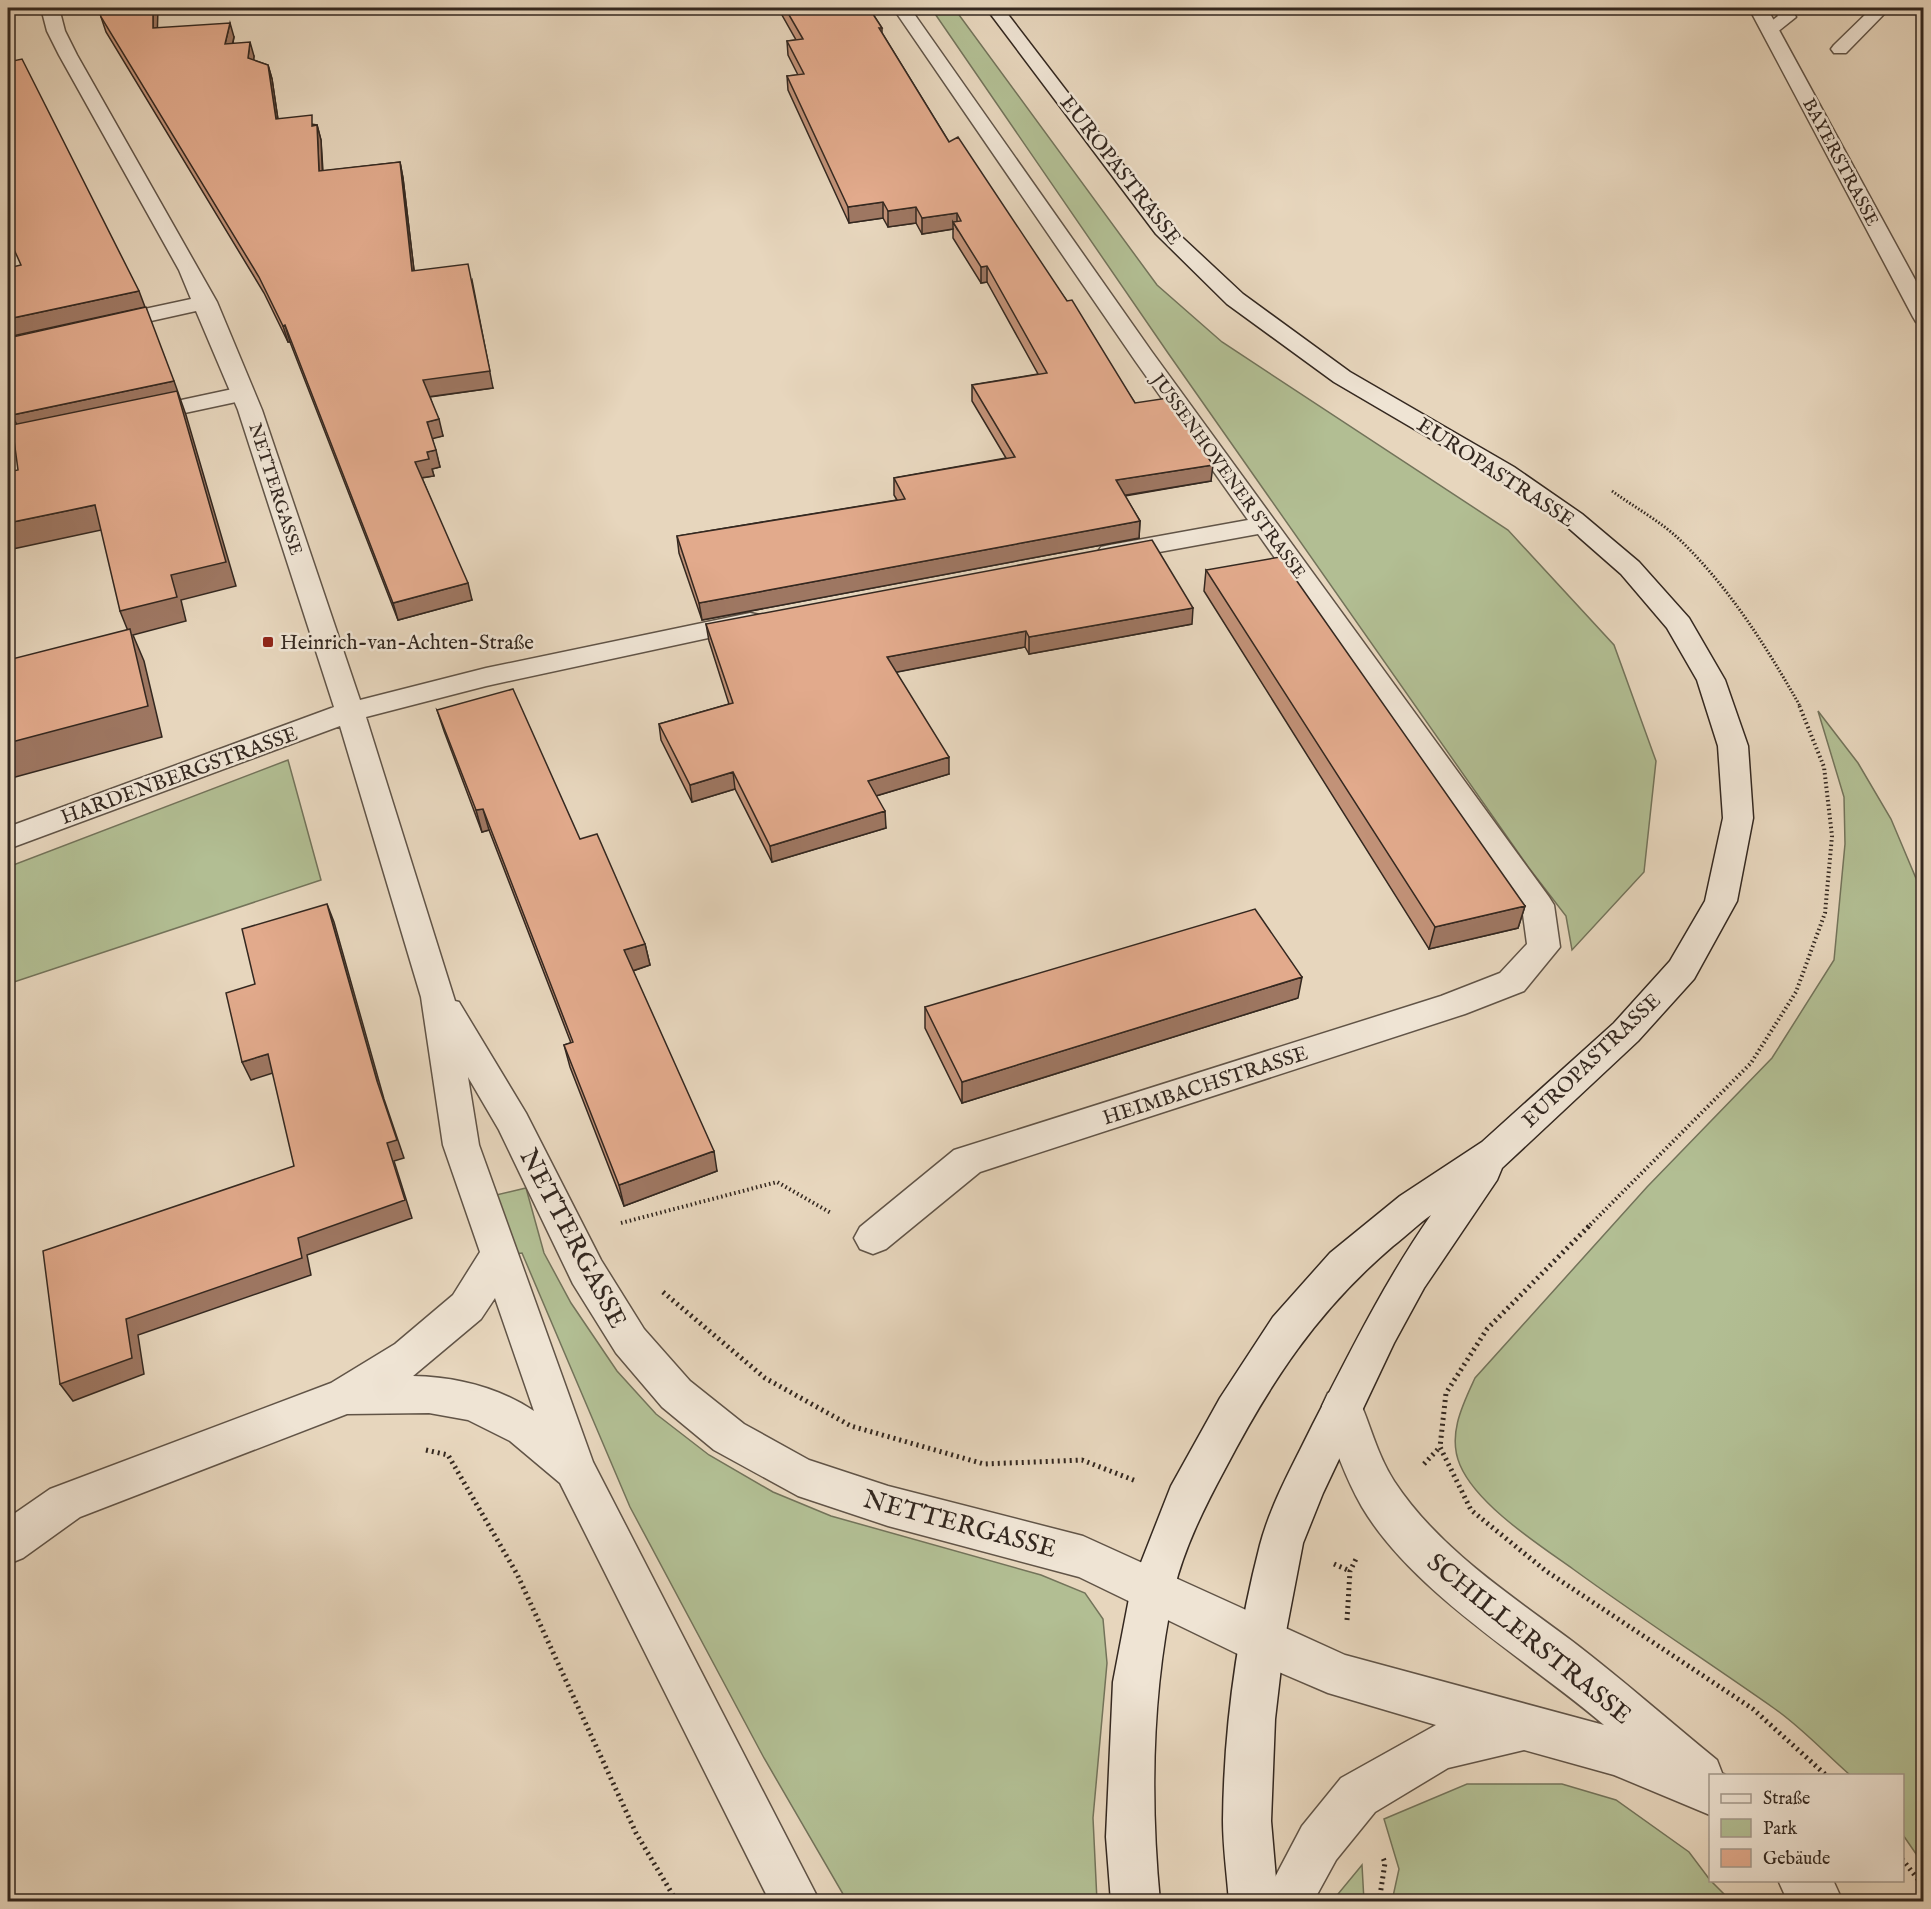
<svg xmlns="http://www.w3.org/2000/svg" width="1931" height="1909" viewBox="0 0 1931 1909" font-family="'IM FELL English',serif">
<rect width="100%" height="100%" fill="#e7d6bd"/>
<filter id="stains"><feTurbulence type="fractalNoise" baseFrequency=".00333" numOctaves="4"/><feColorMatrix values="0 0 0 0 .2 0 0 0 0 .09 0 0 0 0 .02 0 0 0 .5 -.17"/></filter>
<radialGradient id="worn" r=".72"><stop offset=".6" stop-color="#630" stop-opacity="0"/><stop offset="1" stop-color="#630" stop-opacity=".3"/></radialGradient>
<path fill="#b2be93" stroke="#73735a" stroke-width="1.5" d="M931 8H954L1157 285 1222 342 1508 530 1614 645 1656 761 1644 872 1572 950 1566 916 1529 868 1168 353Z
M1818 711 1858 763 1891 819 1923 895V1864L1903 1835 1902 1776 1850 1775C1826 1754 1802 1728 1775 1709 1708 1662 1639 1617 1573 1569 1538 1544 1477 1505 1460 1465 1447 1435 1463 1404 1475 1378L1647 1187 1772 1058 1834 960 1845 844 1844 797Z
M288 760 321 880 8 984V867Z
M526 1188 544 1253 571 1303 617 1371 656 1414 709 1455 773 1492 831 1516 1041 1575 1085 1593 1103 1619 1107 1663 1093 1818 1097 1901H847L764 1758 630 1507 522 1253 513 1254 496 1195Z
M1467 1784H1562L1616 1800 1689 1852 1710 1880 1731 1901H1392L1399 1869 1384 1819Z
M1362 1865 1364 1901H1337L1338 1894Z"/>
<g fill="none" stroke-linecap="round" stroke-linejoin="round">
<defs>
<path id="lane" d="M1773 8H1790L1796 17 1776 33H1764L1761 29 1778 16Z
M1872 8H1890L1846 53H1834L1831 49 1834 45Z
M242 387 250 389 254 394 250 399 138 423 130 421 126 416 130 411Z
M58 426 67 428 70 433 67 438 8 450V436Z"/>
<path id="street" d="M41 8H59L65 31 77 55 217 302 262 410 360 700 486 668 750 613 760 615 764 621 760 627 750 629 486 686 366 717 455 1001 459 1002 526 1113 601 1260 644 1329 690 1381 744 1424 809 1460 888 1486 1083 1536 1345 1655 1604 1725C1528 1660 1413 1593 1362 1507 1344 1475 1332 1441 1322 1406L1328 1393 1342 1387 1356 1393C1370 1422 1376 1453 1394 1481 1439 1549 1508 1593 1572 1641 1622 1679 1669 1721 1717 1760L1722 1773 1727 1776H1710V1815L1614 1775 1524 1750 1448 1768 1375 1812 1336 1860 1313 1902H1262L1302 1826 1341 1778 1436 1725 1328 1693 1246 1658 1079 1577 888 1526 798 1496 714 1450 662 1407 616 1353 573 1284 499 1130 468 1077 479 1145 593 1462 820 1902H770L560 1483 510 1441 468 1420 429 1413 347 1414 80 1517 23 1558 8 1564V1518L50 1489 331 1383 395 1344 453 1295 480 1252 443 1145 421 997 340 726 8 849V827L334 707 238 410 196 311 106 331 98 329 95 324 98 319 191 299 179 270 59 55 47 31ZM495 1298 534 1411C498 1387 456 1377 413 1376L481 1319Z
M893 8H910L1152 352 1549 897 1554 905 1560 947 1524 991 1465 1014 980 1172 886 1249 873 1254 860 1249 854 1238 860 1227 954 1150 1441 996 1500 973 1527 944 1522 907 1258 534 1110 561 1101 559 1097 553 1101 547 1110 545 1248 520 1136 362Z
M1749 8H1767L1924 296V324L1916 322 1913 317Z
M1778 1880H1833L1843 1902H1788Z"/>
<path id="secondary" d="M986 8H1003L1170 226 1243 294 1350 372 1514 467 1582 514 1639 562 1689 618 1725 680 1748 746 1753 818 1737 901 1694 979 1638 1041 1502 1168 1497 1180 1424 1288 1394 1343 1323 1493 1303 1543 1284 1642 1275 1719 1271 1821 1278 1902H1229C1227 1875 1223 1847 1223 1820 1224 1728 1237 1634 1260 1545 1271 1503 1294 1463 1313 1424 1350 1352 1385 1281 1431 1215 1418 1224 1406 1236 1393 1246 1317 1311 1271 1381 1225 1469 1205 1506 1184 1548 1174 1590 1152 1691 1150 1799 1160 1902H1111L1106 1837 1113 1682 1131 1588 1171 1486 1220 1398 1273 1317 1330 1253 1400 1196 1482 1142 1614 1023 1670 961 1705 901 1723 818 1718 746 1697 680 1667 628 1621 574 1564 524 1496 477 1334 382 1227 304 1156 234Z"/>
</defs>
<use href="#lane" stroke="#615447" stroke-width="3"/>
<use href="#street" stroke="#615447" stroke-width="3"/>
<use href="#secondary" stroke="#342820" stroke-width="3"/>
<path stroke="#342820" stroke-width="3" stroke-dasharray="1.5 2" stroke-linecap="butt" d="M1612 491C1634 507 1660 521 1679 539 1729 587 1766 646 1800 706"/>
<path stroke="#342820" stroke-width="4" stroke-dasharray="1.5 3" stroke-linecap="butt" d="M621 1223 777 1182 831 1213
M1587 1228 1751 1063 1796 992 1825 913 1832 836 1824 767 1799 705"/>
<path stroke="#342820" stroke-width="5" stroke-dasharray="2 4" stroke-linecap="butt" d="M1589 1226 1487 1329 1446 1393 1440 1447 1471 1510 1546 1571 1753 1709 1827 1776
M663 1292 765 1378 851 1426 984 1464 1082 1460 1136 1481
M426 1450 448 1455 517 1574 636 1833 677 1902
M1424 1464 1440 1447
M1334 1564 1350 1571
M1347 1620 1350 1571 1357 1557
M1902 1859 1924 1887
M1379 1902 1385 1863 1382 1855"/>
<use href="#lane" fill="#efe4d4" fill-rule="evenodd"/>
<use href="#street" fill="#efe4d4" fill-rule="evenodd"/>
<use href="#secondary" fill="#efe4d4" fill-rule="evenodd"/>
</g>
<path fill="#c29278" stroke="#342820" stroke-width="1.5" d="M778 8H869L882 28V33L949 142 1067 301 1135 403 1211 481 1125 496 1140 521 1139 538 702 620 679 553 677 536 897 500 894 495V478L1006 458 972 401V385L1038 374 987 282 981 283 953 238V229L922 234 916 223 888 227 883 218 849 223 788 90 787 76 798 75 788 55 787 41 796 40Z
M101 17 157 28 234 37 233 43 254 56 253 60 268 65 272 79 278 119 317 125 321 140 323 171 400 162 403 178 414 270 493 388 430 397 443 436 432 438 440 467 432 469 434 476 422 478 472 600 398 620 290 342H288L264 293 106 32Z
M1206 570 1525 906 1518 928 1429 949 1204 591Z
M706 624H1192L1029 654 1025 647 896 672 949 774 876 796 886 828 772 862 735 789 692 802 661 740 659 724 729 704 709 641Z
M437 710 580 839 645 944 650 965 633 971 717 1171 624 1206 570 1067 564 1045 571 1043 489 830 482 832 444 731Z
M1298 998 962 1103 925 1028V1007Z"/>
<path fill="#9e7762" stroke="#342820" stroke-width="1.5" d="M153 8H158L157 43 153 28Z
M230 23 234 37 229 58 225 44Z
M250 42 254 56 253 73 248 58Z
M268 65 272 79 280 134 276 119Z
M317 125 321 140 323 187 319 171Z
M400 162 403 178 416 287 412 271Z
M883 202V218L849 223 848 207Z
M916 207V223L888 227V211Z
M957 213V229L953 222V229L922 234V218Z
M987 266V282L981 283V267Z
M472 280 493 388 427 397 423 380Z
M139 291 145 307 8 337V319Z
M285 325 290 342H288L283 326Z
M174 381 186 415 236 586 181 600 186 621 133 635 144 661 162 737 8 779V743L130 636 120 611 171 575 20 431 12 415Z
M8 383 15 399 8 401Z
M439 419 443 436 431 439 427 422Z
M436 450 440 467 432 469 434 476 420 478 415 462 427 452Z
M1213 465 1211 481 1114 497 1116 480Z
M95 505 106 529 8 550V523Z
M1140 521 1139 538 702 620 699 603Z
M468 583 472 600 398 620 393 603Z
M1193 608 1192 624 1029 654V637Z
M1026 631 1025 647 887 674V657Z
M949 757V774L869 798 868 781Z
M733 772 735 789 692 802 690 785Z
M483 809 489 830 482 832 476 810Z
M885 811 886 828 772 862 770 846Z
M327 904 334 922 384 1099 404 1158 394 1161 412 1218 307 1255 311 1275 138 1335 144 1374 73 1401 60 1384 126 1319 298 1238 387 1143 377 1081Z
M1525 906 1518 928 1429 949 1435 927Z
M645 944 650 965 629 972 624 950Z
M1302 977 1298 998 962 1103V1082Z
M268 1054 276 1072 251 1080 242 1062Z
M714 1151 717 1171 624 1206 619 1185Z"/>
<path fill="#e2aa8c" stroke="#342820" stroke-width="1.5" d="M98 8H153V28L230 23 225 44 250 42 248 58 268 65 276 119 312 115V126L317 125 319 171 400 162 412 271 468 264 490 371 423 380 439 419 427 422 436 450 427 452 429 459 415 462 468 583 393 603 285 325 283 326 259 277 101 17Z
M785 8H869L882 28H879L949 142 958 137 1067 301 1072 300 1135 403 1168 398 1213 465 1116 480 1140 521 699 603 677 536 905 499 894 478 1015 457 972 385 1047 373 987 266 981 267 953 222 961 221 957 213 922 218 916 207 888 211 883 202 848 207 787 76 804 74 787 41 803 39Z
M22 59 139 291 8 319V268L21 265 8 236V62Z
M146 307 174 381 12 415 8 384V338Z
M177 391 226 562 171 575 177 597 120 611 95 505 8 523V472L18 470 12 425Z
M1152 540 1193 608 1029 637 1026 631 887 657 949 757 868 781 885 811 770 846 733 772 690 785 659 724 733 703 706 624Z
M1280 557 1525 906 1435 927 1206 570Z
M130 629 148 706 8 743V660Z
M513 689 580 839 597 834 645 944 624 950 714 1151 619 1185 564 1045 573 1042 483 809 476 810 437 710Z
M327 904 377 1081 397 1140 387 1143 405 1200 298 1238 302 1258 126 1319 132 1358 60 1384 43 1251 294 1166 268 1054 242 1062 226 993 255 984 242 929Z
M1255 909 1302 977 962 1082 925 1007Z"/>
<rect fill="#8f2418" stroke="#efe4d4" stroke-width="2" x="262" y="636" width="12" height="12" rx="3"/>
<g text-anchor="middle" stroke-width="5" stroke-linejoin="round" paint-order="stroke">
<g font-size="18" fill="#342820" stroke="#efe4d4">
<text transform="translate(1841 162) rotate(62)" y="6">BAYERSTRASSE</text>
<text transform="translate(1229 476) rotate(54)" y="6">JUSSENHOVENER STRASSE</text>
<text transform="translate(276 489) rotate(72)" y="6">NETTERGASSE</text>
</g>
<g font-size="21" fill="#342820" stroke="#efe4d4">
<text transform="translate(1121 170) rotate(52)" y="7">EUROPASTRASSE</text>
<text transform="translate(1496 472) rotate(33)" y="7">EUROPASTRASSE</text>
<text transform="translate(179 775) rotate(-20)" y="7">HARDENBERGSTRASSE</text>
<text transform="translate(1591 1060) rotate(-44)" y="7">EUROPASTRASSE</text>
<text transform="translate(1205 1085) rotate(-18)" y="7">HEIMBACHSTRASSE</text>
</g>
<g font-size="21" fill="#342820" stroke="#efe4d4" text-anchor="start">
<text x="280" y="649">Heinrich-van-Achten-Straße</text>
</g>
<g font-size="26" fill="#342820" stroke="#efe4d4">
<text transform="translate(574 1238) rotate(62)" y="9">NETTERGASSE</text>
<text transform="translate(960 1523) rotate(15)" y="9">NETTERGASSE</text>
<text transform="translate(1530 1638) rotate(39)" y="9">SCHILLERSTRASSE</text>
</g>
</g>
<rect width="1931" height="1909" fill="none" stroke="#e7d6bd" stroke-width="30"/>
<rect x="9" y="9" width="1913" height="1891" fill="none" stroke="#342820" stroke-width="3"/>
<rect x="15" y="15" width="1901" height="1879" fill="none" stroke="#342820" stroke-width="1.5"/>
<rect x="1709" y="1774" width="195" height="108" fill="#efe4d4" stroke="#a4998c" stroke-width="1.5"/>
<rect x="1721" y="1794" width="30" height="9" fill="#efe4d4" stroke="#a4998c" stroke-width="1.5"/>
<text x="1763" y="1804" font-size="18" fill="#342820">Straße</text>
<rect x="1721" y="1819" width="30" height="18" fill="#b2be93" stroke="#a4998c" stroke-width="1.5"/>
<text x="1763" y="1834" font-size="18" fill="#342820">Park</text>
<rect x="1721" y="1849" width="30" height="18" fill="#e2aa8c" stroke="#a4998c" stroke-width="1.5"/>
<text x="1763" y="1864" font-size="18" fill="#342820">Gebäude</text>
<rect width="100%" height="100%" filter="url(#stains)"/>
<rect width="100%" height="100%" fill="url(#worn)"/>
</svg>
